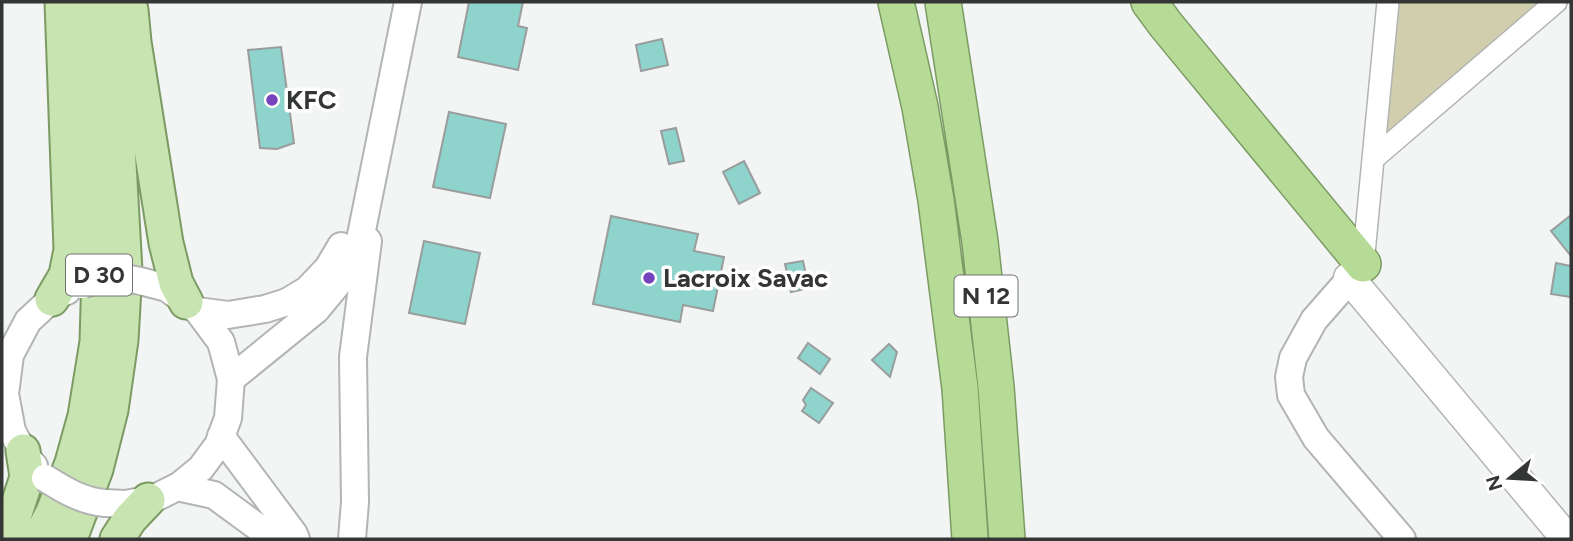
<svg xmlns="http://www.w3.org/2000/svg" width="1573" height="541" viewBox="0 0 1573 541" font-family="Figtree,sans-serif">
<rect width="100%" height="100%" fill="#f2f5f3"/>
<path fill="#d0cead" d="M1388 2H1556L1373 159Z"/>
<path fill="#8ed3cc" stroke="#999d9d" stroke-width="2" d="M469 2H523L518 26 527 28 518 70 458 57Z
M662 39 668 65 641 71 636 45Z
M281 47 294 143 277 149 260 148 248 50Z
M449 112 506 124 490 198 433 187Z
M676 128 684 161 669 164 661 131Z
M744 161 760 193 739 204 723 172Z
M1571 215V256L1551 231Z
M611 216 698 234 694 251 724 257 713 311 683 305 680 322 593 304Z
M424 241 480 253 465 324 409 313Z
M803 261 809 288 791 292 785 264Z
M1556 263 1571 266V297L1551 294Z
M808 343 830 359 820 374 798 358Z
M889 344 897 352 890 377 872 360Z
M811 388 833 403 819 423 802 411 806 405 803 400Z"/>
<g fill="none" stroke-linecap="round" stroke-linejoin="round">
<defs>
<path id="minor" d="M1373 159 1556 2
M1363 264 1388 2"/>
<path id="tertiary" d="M1363 264 1314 320 1293 358 1289 377 1291 395 1316 438 1402 539
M198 311 228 315 265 309 287 302 307 290 328 268 341 246
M231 379 316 310 340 281 360 240 408 2
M221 436 294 534 296 539
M34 466 26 457 12 431 5 394 10 355 28 321 56 295 67 291
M177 487 214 495 274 539
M105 503 125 504 153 499 179 486 201 468 218 445 228 418 231 379 221 342 198 311 167 288 144 282
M352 539 355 502 353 357 368 241"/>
<path id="secondary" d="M1349 278 1567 539"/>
<path id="primary" d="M131 10 134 42 166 243 176 283 186 302
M52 299 66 275 71 250 62 2
M3 539 11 526 27 477 23 451
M39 539 53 512 72 463 85 416 97 342 99 272 97 210 84 2
M70 539 96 469 111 410 121 340 125 271 110 2
M117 539 130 519 148 500"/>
<path id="trunk" d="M896 2 920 107 936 200 960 388 970 539
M943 2 980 242 996 387 1007 539
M1149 2 1166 25 1363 264"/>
</defs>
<use href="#minor" stroke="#b2b5b3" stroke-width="24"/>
<use href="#tertiary" stroke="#b2b5b3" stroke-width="30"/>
<use href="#secondary" stroke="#b2b5b3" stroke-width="33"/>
<use href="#primary" stroke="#7c9b64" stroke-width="37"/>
<use href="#trunk" stroke="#7c9b64" stroke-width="38"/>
<use href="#minor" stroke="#fff" stroke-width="21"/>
<use href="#tertiary" stroke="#fff" stroke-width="26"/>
<use href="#secondary" stroke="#fff" stroke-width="30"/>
<use href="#primary" stroke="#c8e4b1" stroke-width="33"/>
<use href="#trunk" stroke="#b6db97" stroke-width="35"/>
<defs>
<path id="tertiary-bridge" d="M82 285C100 277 124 276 144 282
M45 478C64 490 82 501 105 503"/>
</defs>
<use href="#tertiary-bridge" stroke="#b2b5b3" stroke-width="30" stroke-linecap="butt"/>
<use href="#tertiary-bridge" stroke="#fff" stroke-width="26"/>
</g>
<g fill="#7544bc" stroke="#fff" stroke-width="2.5">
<circle cx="272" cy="100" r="7"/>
<circle cx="649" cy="278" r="7"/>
</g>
<g text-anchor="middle" stroke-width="7" stroke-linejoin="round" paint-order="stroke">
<g fill="#fff" stroke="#717272" stroke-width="2">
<rect x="66" y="254.5" width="66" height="41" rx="5"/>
<rect x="954.5" y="275.5" width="63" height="41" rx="5"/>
</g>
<g font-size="24" font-weight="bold" fill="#343635">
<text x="99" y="283">D 30</text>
<text x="986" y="304">N 12</text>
</g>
<g font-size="26" font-weight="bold" fill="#343635" stroke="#fff" text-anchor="start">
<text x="286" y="109">KFC</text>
<text x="663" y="287">Lacroix Savac</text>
</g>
</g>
<rect width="1573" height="541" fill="none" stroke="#343635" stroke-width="7"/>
<g transform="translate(1510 478) rotate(252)" stroke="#ffffff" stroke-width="5" paint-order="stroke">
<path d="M0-5L12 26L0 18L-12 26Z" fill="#343635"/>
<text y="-10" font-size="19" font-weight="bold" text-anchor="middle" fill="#343635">N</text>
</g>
</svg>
